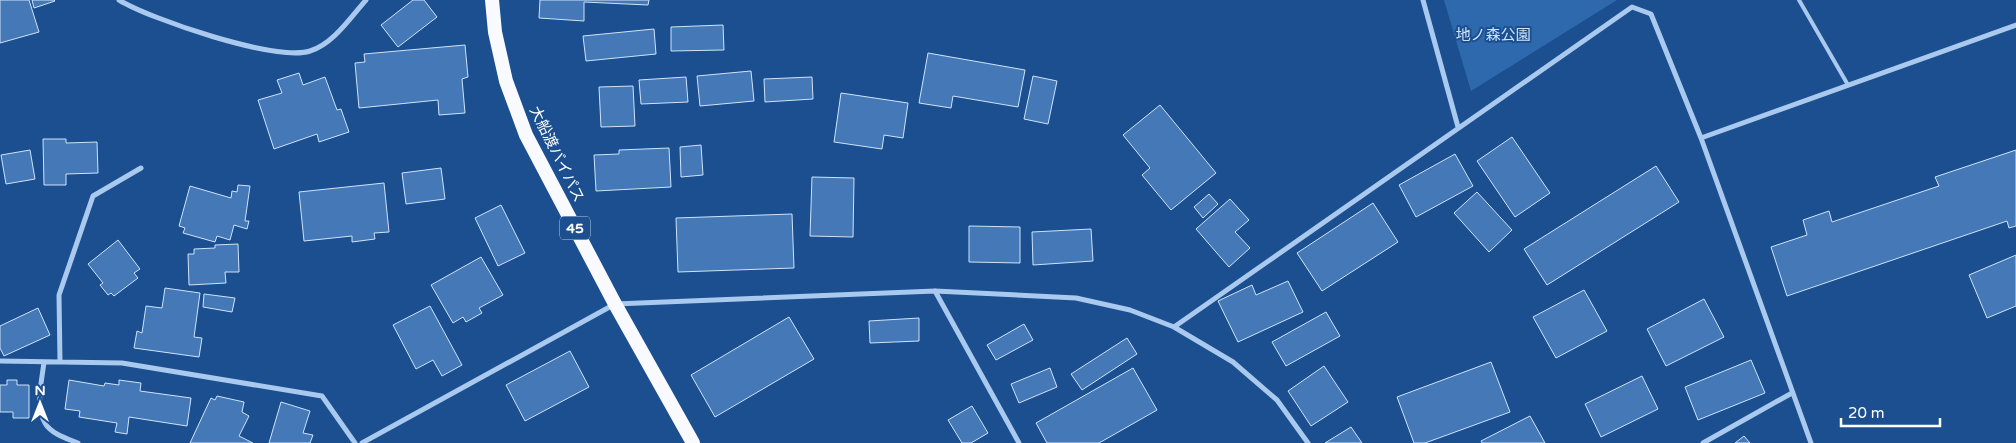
<svg xmlns="http://www.w3.org/2000/svg" width="2016" height="443" viewBox="0 0 2016 443" font-family="'Varela Round','Noto Sans JP',sans-serif">
<rect width="100%" height="100%" fill="#1b4f8f"/>
<path fill="#2e69ad" d="M1444 0H1617L1471 91Z"/>
<path fill="#4478b7" stroke="#cfe3fa" d="M0 0H29L39 32 0 43Z
M32 0H54L55 1 34 8Z
M413 0H424L437 17 398 47 381 25Z
M540 0H649L648 5 584 2V21L539 18Z
M723 25 724 50 671 51V27Z
M654 29 656 54 586 61 583 36Z
M465 45 468 77 462 79 465 113 439 115 438 100 359 108 355 63 365 62 364 54Z
M928 53 1025 70 1018 107 953 96 951 108 919 103Z
M751 71 754 101 700 106 697 76Z
M299 73 303 85 325 77 337 110 341 109 349 132 319 142 317 134 274 149 258 100 282 93 277 80Z
M1033 76 1057 81 1048 124 1024 119Z
M686 77 688 102 641 104 639 80Z
M812 77 813 99 765 102 764 79Z
M633 86 635 126 601 127 599 87Z
M841 93 908 103 903 138 884 135 882 149 834 142Z
M1160 105 1216 173 1171 210 1142 175 1150 168 1123 135Z
M1512 137 1550 193 1515 217 1477 161Z
M43 139H66V143L97 142 98 173 66 174V185H44Z
M701 145 703 175 681 177 680 147Z
M669 148 671 187 596 191 594 155 619 154V150Z
M30 150 35 179 6 184 1 155Z
M2016 150V226L2009 228 2007 221 1787 296 1771 247 1807 235 1803 220 1829 211 1832 222 1939 186 1935 177Z
M1455 154 1473 186 1416 217 1399 185Z
M1656 166 1679 202 1547 285 1524 249Z
M441 168 445 199 406 204 402 173Z
M812 177 854 178 853 237 810 236Z
M384 183 389 232 374 233 375 239 352 242V236L304 241 299 192Z
M238 185 250 186 245 221H249L247 229 234 225 230 240 217 236 215 242 183 233 185 228 179 226 190 186 231 198 232 191 237 192Z
M1477 192 1512 230 1489 252 1454 213Z
M1209 194 1218 204 1203 218 1194 207Z
M1230 199 1249 220 1235 232 1250 248 1229 267 1196 229Z
M1373 203 1398 242 1322 291 1297 253Z
M501 205 525 253 498 266 475 218Z
M792 214 794 268 678 272 676 218Z
M969 226 1020 227V263L969 262Z
M1091 229 1093 261 1033 265 1032 232Z
M118 240 140 269 134 273 138 278 114 296 111 293 108 295 100 285 103 283 88 264Z
M238 244 239 272H225L226 283 189 285 188 254H194V249L215 248V245Z
M2016 255V306L1987 318 1969 275Z
M481 257 503 295 479 308 482 313 466 322 463 317 453 323 431 285Z
M1288 281 1303 312 1238 342 1218 301 1252 285 1256 295Z
M165 288 200 293 194 337 202 338 199 357 134 348 137 331 142 333 146 306 162 308Z
M1584 290 1607 331 1556 358 1533 317Z
M204 294 235 298 232 312 203 307Z
M1704 299 1724 337 1666 366 1647 329Z
M430 306 462 365 442 376 433 360 416 369 393 325Z
M38 308 50 335 4 356 0 348V326Z
M1326 312 1340 336 1286 366 1272 342Z
M789 317 814 359 715 417 691 375Z
M919 318V341L870 343 869 321Z
M1024 324 1033 340 996 360 987 345Z
M1127 338 1137 354 1082 390 1071 374Z
M570 351 589 387 525 421 506 385Z
M1751 360 1765 393 1698 420 1685 387Z
M1491 362 1510 412 1425 443H1414L1397 397Z
M1324 366 1348 402 1311 426 1288 391Z
M1050 368 1057 387 1019 403 1011 384Z
M1133 368 1157 410 1099 443H1047L1036 423Z
M1642 376 1658 409 1601 437 1585 404Z
M7 380H17V385H29V418H13V412H0V385H7Z
M69 380 104 386 105 383 119 385V380L141 383 140 391 191 398 187 426 129 417 127 434 115 432 117 423 79 417 80 411 65 409Z
M217 396 244 402 242 412 249 416 239 436 253 443H190L211 398 215 400Z
M281 402 310 411 303 433 313 435 310 443H269Z
M972 406 988 433 971 443H962L948 420Z
M1530 416 1545 443H1482L1481 441Z
M1351 427 1362 443H1325Z
M1744 436 1750 443H1735Z"/>
<g fill="none" stroke-linecap="round" stroke-linejoin="round">
<path stroke="#a9c9ee" stroke-width="4" d="M1799 0 1848 85"/>
<path stroke="#a9c9ee" stroke-width="5" d="M119 0C150 19 276 62 310 51 333 44 350 18 366 0
M1423 0 1458 127
M1701 138 2016 25
M935 291 1019 443
M1174 327 1632 7 1651 14 1701 138 1811 443
M0 361 122 363 322 396 355 443
M44 362C42 380 35 406 45 423 51 434 68 439 78 443
M60 362 59 295 93 196 141 168
M362 443 615 304 935 291 1076 298 1130 310 1174 327 1233 362 1277 400 1308 443
M1703 443 1792 393"/>
<path stroke="#f8faff" stroke-width="14" d="M492 0 495 32 506 81 526 135 615 304 693 443"/>
</g>
<g text-anchor="middle" stroke-width="4" stroke-linejoin="round" paint-order="stroke">
<rect fill="#1b4f8f" stroke="#bbcadd" stroke-width="1" x="560" y="216.5" width="30" height="23" rx="4"/>
<g font-size="14" font-weight="bold" fill="#fff">
<text x="575" y="233">45</text>
</g>
<g font-size="15" fill="#cfe3fa" stroke="#1b4f8f">
<text x="1493" y="40">地ノ森公園</text>
</g>
<g font-size="15" fill="#fff" stroke="#1b4f8f">
<text transform="translate(557 154) rotate(64)" y="5">大船渡バイパス</text>
</g>
</g>
<g transform="translate(40 403)" stroke="#1b4f8f" stroke-width="4" paint-order="stroke">
<path d="M0-4L9 19L0 12L-9 19Z" fill="#ffffff"/>
<text y="-8" font-size="14" font-weight="bold" text-anchor="middle" fill="#ffffff">N</text>
</g>
<path d="M1841 418v8h99v-8" fill="none" stroke="#ffffff" stroke-width="2.5"/>
<text x="1848" y="418" font-size="15" fill="#ffffff" stroke="#1b4f8f" stroke-width="4" paint-order="stroke">20 m</text>
</svg>
